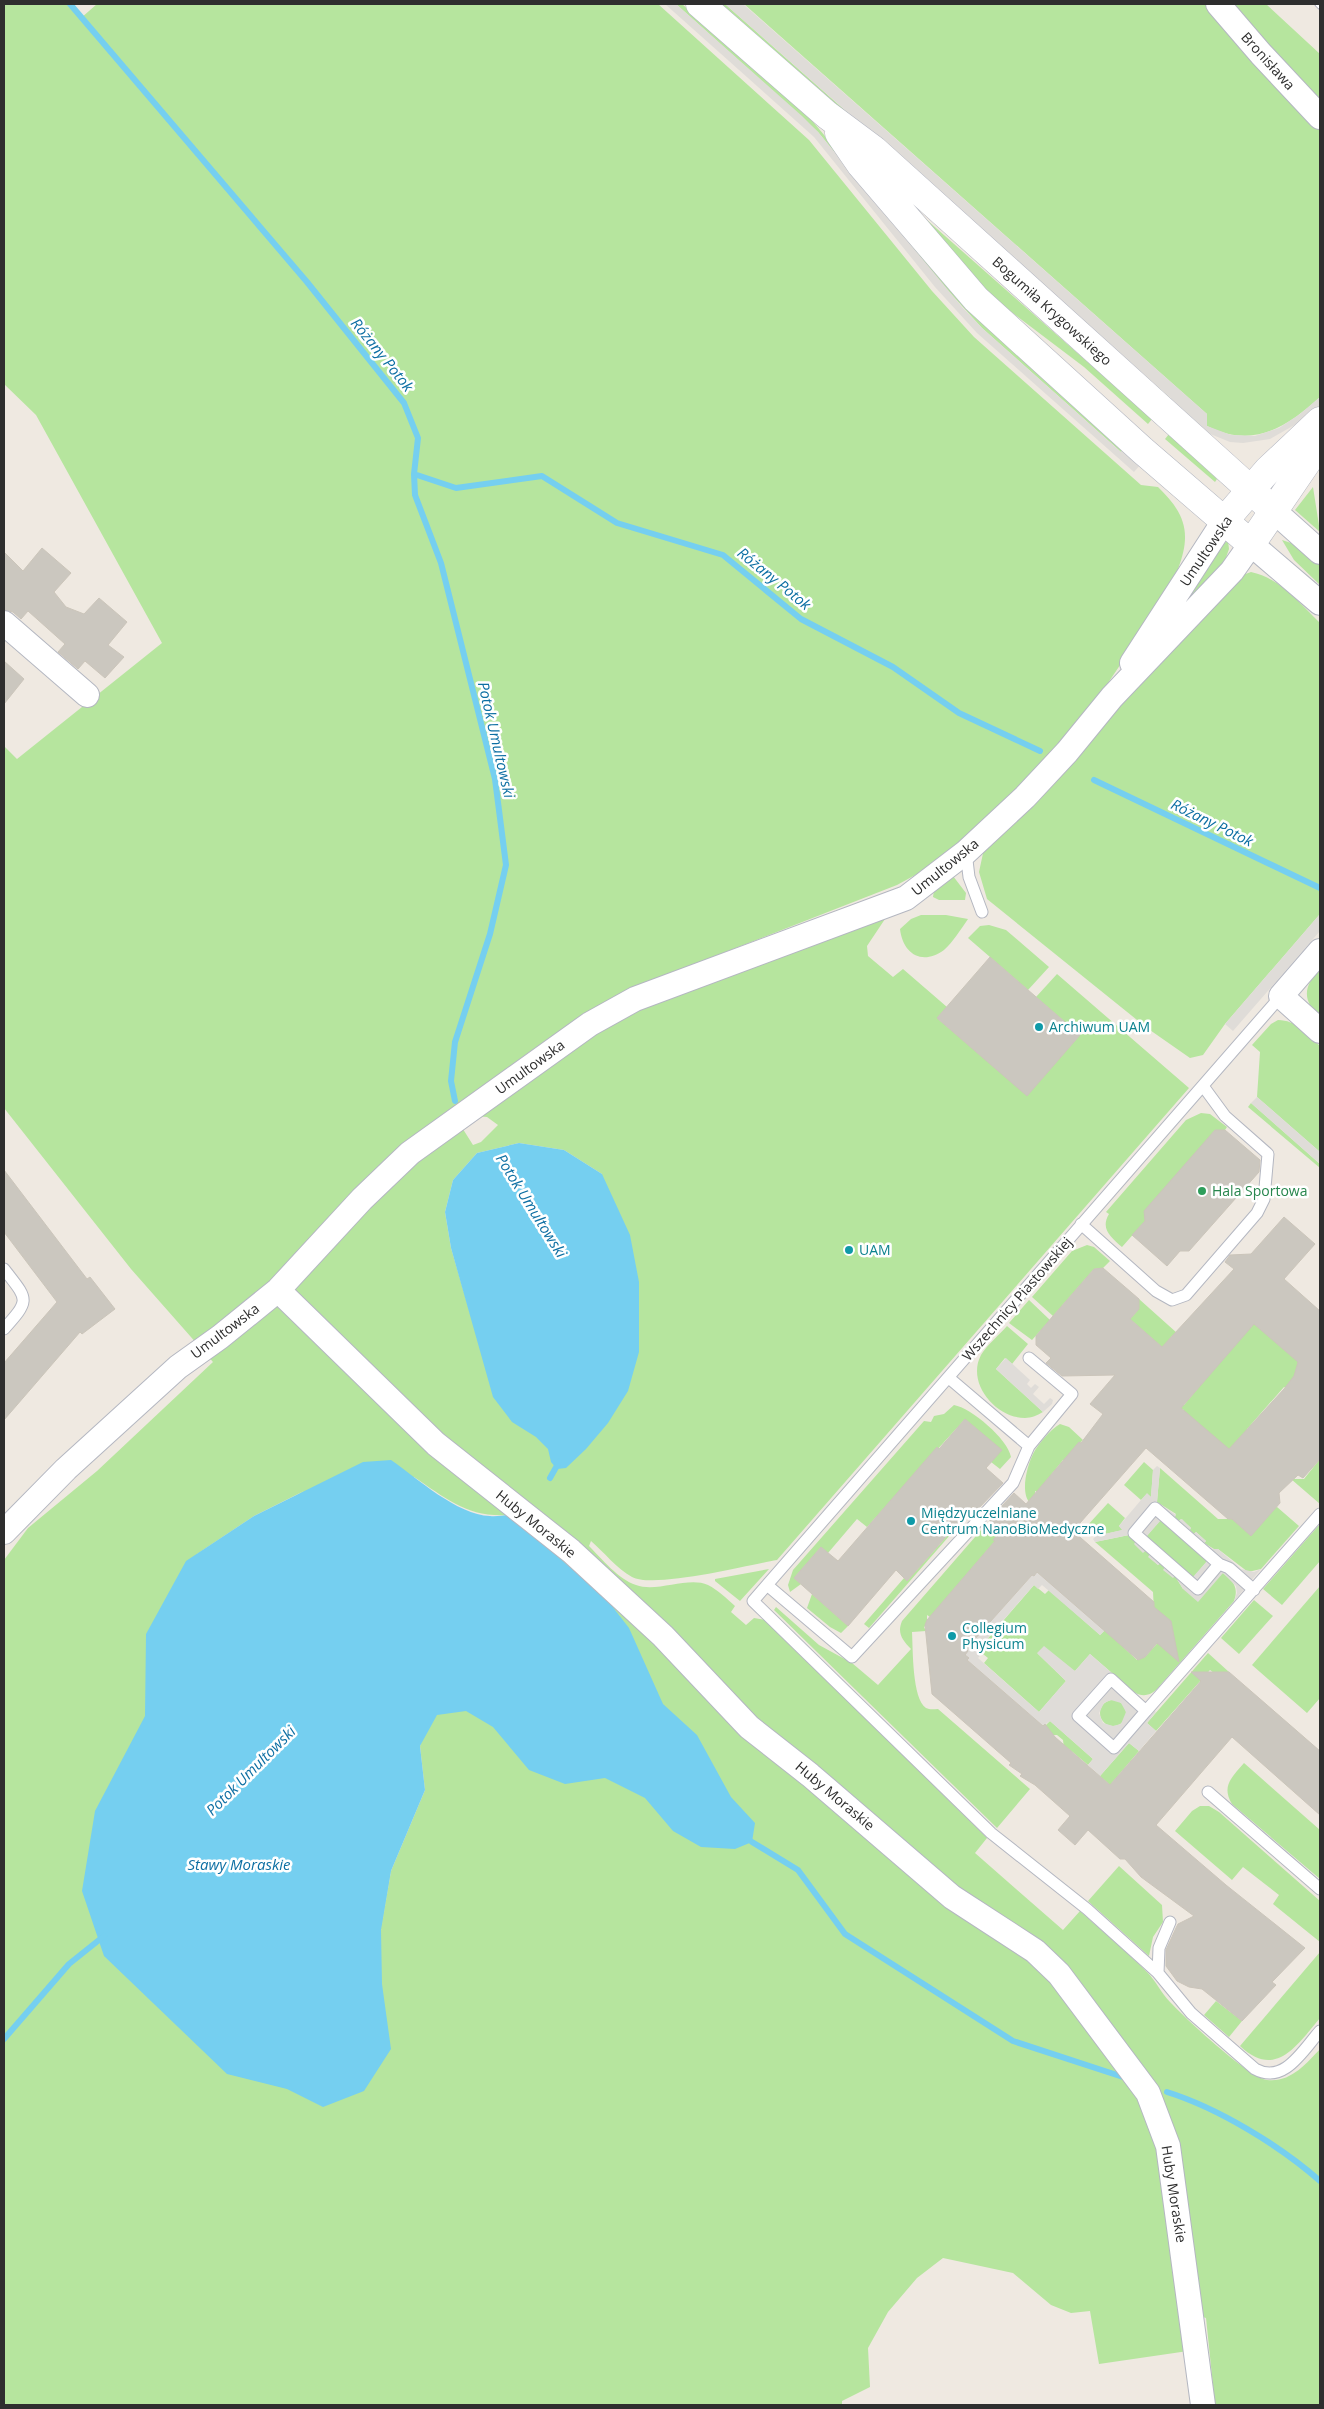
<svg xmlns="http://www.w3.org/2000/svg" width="1324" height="2409" viewBox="0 0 1324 2409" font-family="'Open Sans',sans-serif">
<rect width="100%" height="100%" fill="#efe9e1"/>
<path fill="#b6e59e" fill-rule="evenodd" d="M4 4H69L81 18 97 4H658L809 140 932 291 974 337 1141 485 1158 487C1185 513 1192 533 1178 569L1183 571 1104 689 1061 747 976 832 928 868 897 885 628 990C562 1024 505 1071 445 1114L461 1126 473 1145 481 1142 498 1125 487 1117 474 1116 592 1035 644 1006 883 916 885 919 867 946 868 956 893 977 903 969 947 1007 937 1018 1027 1095 1080 1035 1036 997 1057 974 1189 1088 777 1560C749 1565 654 1589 632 1577 617 1569 604 1552 591 1541L589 1546C602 1559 618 1579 636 1585 657 1593 688 1576 708 1585 718 1590 727 1599 735 1606L731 1612 746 1625 754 1618 766 1620 987 1838 975 1853 1063 1930 1080 1911C1102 1931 1126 1951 1147 1972 1156 1981 1161 1993 1170 2002 1185 2018 1249 2078 1267 2080 1290 2083 1306 2064 1320 2049V2405H1215L1206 2318 1184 2311 1188 2351 1099 2364 1090 2311 1071 2313 1051 2305 1013 2273 943 2258 917 2278 888 2312 868 2348 870 2387 842 2401V2405H4V1560L28 1528 97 1471 213 1362 131 1269 4 1108V746L17 759 162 643 36 415 4 384ZM519 1143 564 1150 602 1174 470 1313 451 1248 445 1212 453 1180 477 1153ZM414 1477C447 1499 468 1518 509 1515L420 1746 425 1790 391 1871 381 1930 430 1629ZM304 1491 197 1554 254 1516Z
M676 4H682L805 112 945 281 1124 449 1121 452 982 328 941 283 818 132Z
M718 4H725L1171 399 1168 402Z
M744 4H1266L1320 54V397C1286 428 1253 449 1207 426V414Z
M910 205 1152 419 1148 424 1084 367 985 292Z
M1169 434 1217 479 1215 482 1165 439Z
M1313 487 1320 532 1295 510Z
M1282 540 1294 544 1320 565V585L1294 560Z
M1228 541 1229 549 1223 566 1145 648 1222 544Z
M1251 572C1280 578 1299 603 1320 623V914L1225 1024 1203 1055 1190 1058 1147 1028 987 899 979 872 985 844 1240 576Z
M953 876 966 893 965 900H939L933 897 934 890Z
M921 915H946L968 919C961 929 953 942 944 950 922 966 903 954 900 929L911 919Z
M989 925 1006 930 1049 967 1028 990 968 938 980 926Z
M1320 968V1018C1302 999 1303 988 1320 968Z
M1278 1020C1296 1020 1307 1034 1320 1046V1152L1257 1097 1260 1052 1252 1045 1271 1024Z
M1251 1103 1320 1164V1168L1248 1107Z
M1201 1113 1210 1114 1227 1127 1225 1130H1215L1145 1221 1122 1247C1111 1237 1100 1229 1109 1214L1106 1212 1186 1120Z
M1087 1245 1094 1247 1110 1261 1103 1268 1094 1269 1053 1316 1032 1297 1072 1251Z
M1139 1299 1177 1333 1172 1336 1163 1348 1130 1319 1139 1309Z
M1029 1300 1050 1320 1032 1340 1009 1323Z
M1252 1316H1255L1256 1326H1260L1320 1379V1384L1309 1397 1284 1387 1247 1429 1248 1467 1184 1412 1183 1409H1174L1173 1406 1184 1405 1249 1327H1252Z
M1007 1326 1028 1344 1012 1364 1005 1358 996 1369 1043 1412C1038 1415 1031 1418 1025 1418 996 1418 966 1383 981 1355 987 1345 999 1335 1007 1326Z
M954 1405C971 1408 1008 1439 1011 1457L1000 1469 991 1462 1001 1450 965 1419 867 1527 857 1519 828 1553 821 1547 794 1578 801 1584 790 1592 788 1585 793 1570 924 1421 931 1422 934 1416 944 1414Z
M1060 1424 1069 1427 1083 1440 1074 1448 1065 1461 1063 1460 1037 1492 1035 1491V1503H1030C1020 1493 1027 1466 1033 1454 1038 1444 1050 1430 1060 1424Z
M1320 1459V1504L1291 1479H1304Z
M1144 1462 1153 1470 1151 1497 1147 1494 1141 1500 1124 1485Z
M1160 1468 1218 1519H1236L1277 1507 1299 1526 1261 1569 1248 1572 1218 1549H1214L1204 1543 1206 1541 1196 1532 1194 1534 1189 1530 1191 1528 1181 1519 1179 1521 1174 1517 1176 1514 1157 1502Z
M1108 1503 1125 1518 1119 1526 1123 1530 1096 1536 1086 1527Z
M1161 1519 1208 1560 1193 1578 1146 1537Z
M1320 1524V1561L1282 1605 1263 1589Z
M956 1526 957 1527 869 1628 864 1624 904 1578 907 1581Z
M989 1526 997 1527 1004 1533V1537L995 1538V1541L930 1617 927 1615V1625L924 1627 926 1631 912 1632C913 1649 912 1699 926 1708 930 1710 934 1709 938 1709L1030 1789 997 1828 774 1610 776 1607 819 1645 852 1663 878 1685 911 1649C902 1640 897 1633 902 1621L982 1529Z
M1129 1535 1143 1552 1146 1550 1151 1554 1149 1557 1158 1565 1160 1563 1175 1576 1183 1589 1223 1573C1233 1581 1239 1587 1234 1601L1156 1690C1149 1696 1142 1697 1134 1692L1090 1654 1075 1671 1037 1653 1066 1681 1039 1712 984 1663 988 1658 978 1650 1034 1585 1045 1594 1049 1590 1100 1635 1105 1630 1137 1660 1145 1657 1172 1627 1154 1611 1153 1592 1095 1542Z
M769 1569 740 1601 715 1581V1579Z
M1320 1586V1698L1307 1713 1252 1665Z
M812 1594 848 1626 841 1633 830 1627 807 1608Z
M1254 1600 1273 1616 1239 1654 1221 1638Z
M1208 1653 1229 1672H1224L1219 1677 1210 1670 1156 1731 1147 1723Z
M1100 1713a13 13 0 1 1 26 0a13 13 0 1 1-26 0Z
M1050 1721 1093 1759 1088 1765 1069 1749H1064L1063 1740 1057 1735H1046V1725Z
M1129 1743 1139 1751 1110 1785 1100 1776Z
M1244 1763 1320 1830V1879L1232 1804C1221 1786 1232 1777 1244 1763Z
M1200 1806H1209L1219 1812 1320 1901V1942L1273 1904 1279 1895 1243 1867 1232 1880 1175 1831 1192 1811Z
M1119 1866 1162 1905 1163 1922 1153 1937 1149 1956 1088 1901Z
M1320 1952V2018C1297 2045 1276 2080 1240 2046Z
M1216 2001 1242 2021 1229 2037 1204 2015Z"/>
<path fill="#dfdcd8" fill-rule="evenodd" d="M665 4H676L802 116 818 132 962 307 982 328 1121 452 1124 449 1141 464 1134 472 977 333 935 287 814 137Z
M725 4H743L1207 414V426L1231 435 1255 436 1279 428 1300 414 1320 397V406L1305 419 1270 439 1243 443 1230 442 1203 431 1168 402 1171 398Z
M1320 914V931L1233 1031 1225 1024Z
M1257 1097 1320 1152V1164L1251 1103Z
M1006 1358 1030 1380 1027 1384 1031 1388 1035 1384 1039 1387 1033 1394 1044 1404 1050 1398 1053 1400 1052 1404 1043 1412 996 1369Z
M1157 1466 1160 1468 1157 1502 1176 1515 1175 1517 1179 1521 1182 1519 1191 1528 1190 1530 1194 1534 1196 1532 1206 1541 1204 1543 1213 1549H1218L1241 1569 1254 1572 1261 1569 1234 1601 1237 1593 1236 1586 1223 1573 1198 1602 1183 1589 1175 1576 1173 1578 1163 1570 1165 1567 1161 1563 1158 1565 1148 1557 1150 1554 1146 1550 1143 1553 1134 1544 1136 1541 1129 1535 1095 1542 1093 1539 1096 1536 1122 1530 1119 1526 1141 1500 1147 1493 1151 1497 1153 1470ZM1162 1519 1208 1560 1192 1578 1146 1537Z
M1038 1565 1039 1574H1042L1105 1630 1100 1635 1042 1585 1038 1589 1034 1585 978 1649 982 1653 978 1658 1039 1712 1066 1681 1037 1653 1044 1646 1075 1671 1090 1654 1156 1712 1147 1723 1156 1731 1139 1751 1129 1743 1100 1776 1088 1765 1093 1759 1050 1721 1043 1726 967 1660 968 1657H957V1653L967 1652 966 1649 1032 1575H1035ZM1111 1700 1121 1703 1126 1712 1121 1724 1113 1726 1103 1723 1099 1713 1104 1703Z"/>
<path fill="#75cff0" d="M519 1143 564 1150 602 1174 630 1235 639 1282V1352L628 1391 608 1423 586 1449 566 1468 557 1469 551 1462 548 1449 536 1437 512 1422 493 1397 451 1248 445 1212 453 1180 477 1153Z
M391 1460C417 1478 457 1515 490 1516 496 1517 503 1515 509 1515L605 1597 629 1628 663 1704 697 1735 731 1797 755 1823 752 1842 735 1849 701 1847 673 1831 645 1798 605 1778 565 1784 529 1770 493 1727 466 1711 437 1715 420 1746 425 1790 391 1871 381 1930 382 1984 391 2049 364 2091 323 2107 287 2089 227 2074 104 1956 82 1891 95 1811 145 1716 146 1634 186 1561 254 1516 363 1462Z"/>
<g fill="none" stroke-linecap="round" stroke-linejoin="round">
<path stroke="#75cff0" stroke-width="6" d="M70 4 307 282 404 403 418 438 414 474 456 488 542 476 617 523 723 555 801 619 893 667 959 713 1040 751
M414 474 415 495 441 563 495 779 506 865 490 934 455 1042 451 1081 455 1101
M1094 780 1320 888
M550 1478 559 1462
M752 1842 798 1870 845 1934 1013 2041 1123 2077
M4 2039 69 1964 104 1936
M1167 2092C1218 2108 1279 2145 1320 2181"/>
</g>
<path fill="#cbc7bf" stroke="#cbc5ba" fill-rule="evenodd" d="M42 548 71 573 54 592 66 607 84 614 99 598 127 622 108 645 124 657 105 678 85 661 78 669 58 652 65 644 28 611 21 619 13 612 4 610V552L23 571Z
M4 661 24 679 4 704Z
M990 957 1080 1035 1027 1096 937 1018Z
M1215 1130H1225L1260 1160 1259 1172 1189 1251H1180L1167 1266 1132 1235 1145 1221 1144 1211Z
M4 1170 87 1279 90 1277 115 1309 82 1334 80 1332 4 1420V1363L57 1302 4 1232Z
M1284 1217 1315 1244 1284 1279 1320 1311V1459L1303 1478 1298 1475 1279 1493 1280 1503 1251 1536 1232 1519H1228L1146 1448 1073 1531 1154 1602V1607L1171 1621 1179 1662 1157 1643 1145 1657 1138 1660 1037 1572 1034 1576 1032 1575 966 1649 968 1651 965 1655 969 1658 967 1660 1043 1726 1045 1724 1055 1737 1110 1785 1201 1681 1191 1672H1229L1320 1751V1815L1232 1737 1156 1825 1226 1885 1305 1948 1272 1982 1276 1985 1242 2021 1202 1989 1189 1987 1177 1981 1166 1966V1950L1176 1928 1178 1924 1194 1916 1141 1877 1125 1859H1120L1088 1830 1075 1845 1058 1830 1070 1816 1035 1785 1020 1776 1022 1774 1009 1765 1011 1763 932 1694 925 1625 927 1620 995 1541 993 1540 1001 1531 989 1520 1014 1493 1026 1504 1079 1442 1081 1443 1103 1414 1090 1404 1115 1375 1062 1376 1046 1363 1051 1358 1036 1345V1336L1053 1316 1094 1269 1103 1268 1139 1299V1309L1130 1319 1162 1347 1234 1269 1225 1262 1230 1255 1251 1254ZM1254 1324 1298 1362 1294 1376 1284 1389 1229 1449 1181 1408Z
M965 1419 1002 1450 986 1468 1003 1483 977 1510 973 1506 907 1581 896 1570 848 1626 794 1578 821 1547 838 1561 937 1447 939 1449Z"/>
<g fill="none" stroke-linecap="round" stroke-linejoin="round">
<defs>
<path id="service" d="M966 852 969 877 982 912
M1281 996 753 1601 991 1833 1087 1909 1158 1973 1191 2013 1255 2069C1284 2085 1303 2050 1320 2031
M1081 1224 1156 1291 1172 1300 1186 1295 1257 1213 1264 1199 1268 1154 1225 1116 1203 1086
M4 1269C28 1300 31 1299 4 1329
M949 1378 1029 1446
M1155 1508 1219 1564 1198 1589 1134 1533Z
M1219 1564 1229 1568 1254 1590
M767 1585 852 1657 1013 1483 1029 1446 1072 1394 1029 1358
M1111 1679 1146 1711 1114 1748 1078 1716Z
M1146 1711 1320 1514
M1208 1792 1320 1889
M1158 1973 1159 1948 1170 1922"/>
<path id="minor" d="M1218 4 1261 54 1320 117
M1274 511 1320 552
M4 623 87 695
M1132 663 1224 521
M1320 951 1281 996 1320 1031
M278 1290 436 1444 571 1551 663 1636 749 1727 810 1775 952 1897 1035 1951 1059 1974 1148 2093 1168 2146 1203 2405
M4 1532 66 1469 178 1367 220 1337 278 1290 362 1199 410 1153 590 1024 635 999 906 898 966 852 1025 797 1067 752 1112 697 1232 571 1251 544 1320 603"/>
<path id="tertiary" d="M700 4 827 115 874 150 1274 511
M839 133 861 165 976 299 1142 450 1251 544 1320 443
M1224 521 1268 470 1320 421"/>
</defs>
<use href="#service" stroke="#b4b7c1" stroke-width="13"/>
<use href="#minor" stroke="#b4b7c1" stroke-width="26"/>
<use href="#tertiary" stroke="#b4b7c1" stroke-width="29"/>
<use href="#service" stroke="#fff" stroke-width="11"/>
<use href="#minor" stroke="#fff" stroke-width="24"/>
<use href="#tertiary" stroke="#fff" stroke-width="28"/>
<defs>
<path id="rail" d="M1317 4 1320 7"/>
</defs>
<use href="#rail" stroke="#a3a6b8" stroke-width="5.5"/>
<use href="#rail" stroke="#fff" stroke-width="4" stroke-dasharray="11" stroke-linecap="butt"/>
</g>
<g fill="#0f9aa8" stroke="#fff" stroke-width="2">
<circle cx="1039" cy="1027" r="5"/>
<circle cx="849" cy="1250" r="5"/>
<circle cx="911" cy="1521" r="5"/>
<circle cx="952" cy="1636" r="5"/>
</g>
<circle fill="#2e9e5b" stroke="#fff" stroke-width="2" cx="1202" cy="1191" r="5"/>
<g text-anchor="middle" stroke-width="5" stroke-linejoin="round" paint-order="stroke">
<g font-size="14" fill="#2e2e2e" stroke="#fff">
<text transform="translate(1268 61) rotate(48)" y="5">Bronisława</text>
<text transform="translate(1052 311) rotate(42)" y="5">Bogumiła Krygowskiego</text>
<text transform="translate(1206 551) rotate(-56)" y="5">Umultowska</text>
<text transform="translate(945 867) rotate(-39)" y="5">Umultowska</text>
<text transform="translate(530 1067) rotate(-36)" y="5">Umultowska</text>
<text transform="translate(1017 1299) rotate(-49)" y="5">Wszechnicy Piastowskiej</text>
<text transform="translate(225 1331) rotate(-37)" y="5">Umultowska</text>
<text transform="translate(536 1524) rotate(39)" y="5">Huby Moraskie</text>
<text transform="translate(835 1796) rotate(40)" y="5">Huby Moraskie</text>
<text transform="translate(1174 2194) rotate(81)" y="5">Huby Moraskie</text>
</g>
<g font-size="14" fill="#0d838f" stroke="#fff" text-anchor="start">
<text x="1049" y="1032">Archiwum UAM</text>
<text x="859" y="1255">UAM</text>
<text x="921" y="1518">Międzyuczelniane<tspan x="921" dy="16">Centrum NanoBioMedyczne</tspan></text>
<text x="962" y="1633">Collegium<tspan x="962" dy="16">Physicum</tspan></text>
</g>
<g font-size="14" fill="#27864d" stroke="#fff" text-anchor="start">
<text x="1212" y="1196">Hala Sportowa</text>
</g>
<g font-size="15" font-style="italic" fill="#0d6fa3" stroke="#fff">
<text transform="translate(382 355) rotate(51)" y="5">Różany Potok</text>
<text transform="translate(774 579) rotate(39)" y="5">Różany Potok</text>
<text transform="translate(496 740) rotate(77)" y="5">Potok Umultowski</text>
<text transform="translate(1212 823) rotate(26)" y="5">Różany Potok</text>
<text transform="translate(531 1206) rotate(58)" y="5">Potok Umultowski</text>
<text transform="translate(251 1771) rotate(-45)" y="5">Potok Umultowski</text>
<text x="239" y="1870">Stawy Moraskie</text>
</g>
</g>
<rect width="1324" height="2409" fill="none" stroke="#2e2e2e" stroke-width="10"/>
</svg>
